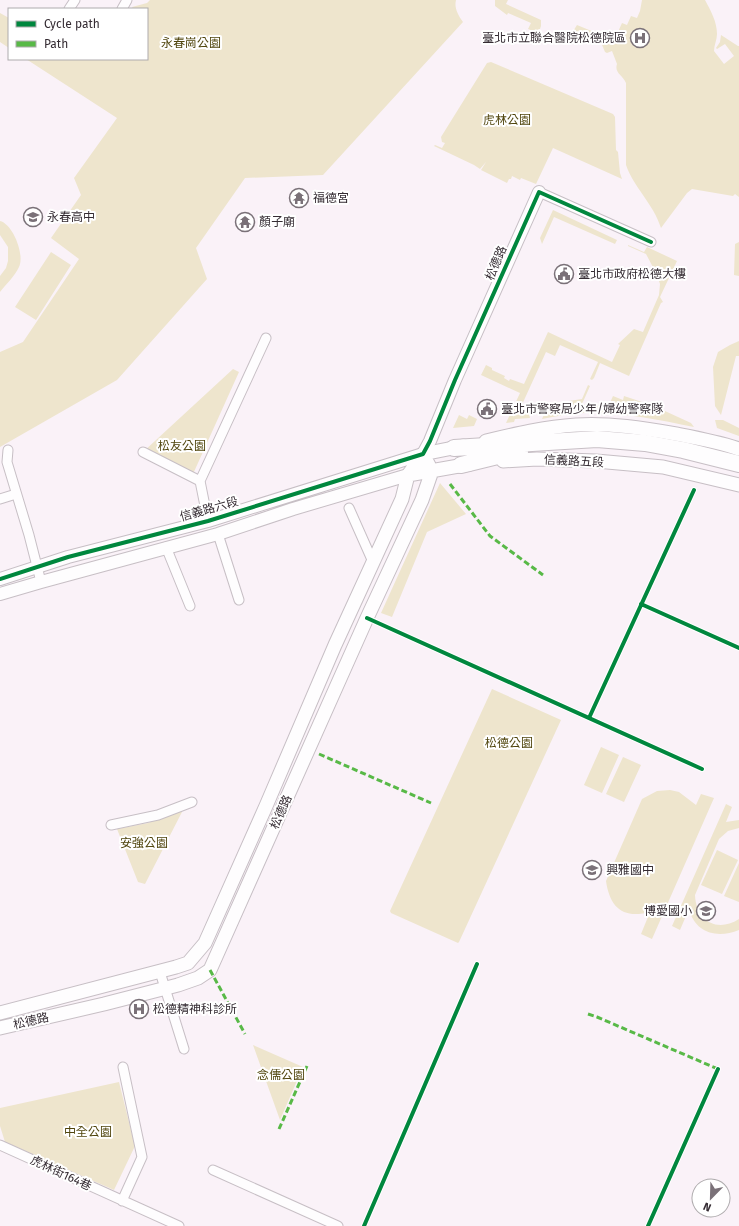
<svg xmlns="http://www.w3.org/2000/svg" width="739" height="1226" viewBox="0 0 739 1226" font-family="'Fira Sans','Noto Sans TC',sans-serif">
<rect width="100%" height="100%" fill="#faf2f8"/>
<path fill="#eee5cd" d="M150 0H456C454 8 458 15 463 22L323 175 245 178 196 248 207 279 117 380 0 447V352L23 342 79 259 51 238 81 195 74 178 117 118 26 59H147V9H133L132 7 147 3Z
M495 0H508L506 4 541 20V26L540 29 533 31 528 29 531 23 508 13 507 15 495 6Z
M642 0H705C711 11 717 22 717 34 717 40 714 45 714 51L724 64 734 56 725 44 717 49 716 48 720 42 721 35 738 46H739V197L735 194 733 196 692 189 687 193 661 228C653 203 634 188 626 165V83C623 75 614 73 617 64L612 51 607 53 605 52 600 40 585 34V35L582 34 580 37 572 33 577 25 594 32 593 34 613 43 622 23 627 25 631 16 637 18 640 11Z
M0 13 9 18V48L0 42Z
M491 62 613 114 615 117 616 150 618 152 620 173 622 179 553 148 536 184 521 178 520 180 512 176 511 179H509L507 183 481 170 486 162 480 169 474 165 434 146 435 145 442 148 445 143 442 142 441 137 487 63Z
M553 210 617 240 615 244 554 217 542 244 540 238Z
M0 221C13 224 25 255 19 267 15 276 6 284 0 292V276L6 268 8 261V247L0 235Z
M739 242V276L734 275 735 244Z
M628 245 644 252 647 247 677 261 660 297 663 302 661 303 629 376 600 363 594 378 592 380 590 379 598 362 560 345 555 356 546 352 520 409 529 414 530 418 515 419 514 422 506 423 520 393 481 375 486 365 492 368V370L505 376 504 378 509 381 510 379 524 384 548 332 612 362 620 345 618 344 634 329 643 332 659 295 660 284 656 273 646 254 628 246Z
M51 252 71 265 36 320 15 307Z
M739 341V356H736L721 415 715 406 713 367 718 352 730 345Z
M233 369 239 372 193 474 143 452Z
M588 385 590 386 582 404 588 406 589 404 595 407 596 404 602 407 603 405 608 407 613 396 623 400 624 396 654 406 691 423 694 427C656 419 617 411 579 413 566 414 554 417 542 419L549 404 582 399Z
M459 415 467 419 469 415 477 419 474 426 453 428Z
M715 420H723L739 428V436L717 428Z
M440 483 466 514 427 532 392 617 381 613Z
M492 689 561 720 459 942 458 943 391 913 390 911Z
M601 747 619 755 602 793 584 785Z
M623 757 641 765 624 802 606 794Z
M670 790 679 792 696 805 701 794 714 798 652 939 641 934 650 912C623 919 610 908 606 881L642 799 657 791Z
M726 804 732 807 726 822 739 820V828L728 831 719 839 695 895C696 921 717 933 739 919V930C717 939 695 933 689 909L680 930 672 926Z
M179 810 182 812 145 884 138 882 117 829 148 823Z
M717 850 738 860 722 894 701 885Z
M739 863V902L724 896Z
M253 1045 303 1067 280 1120Z
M119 1082 135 1146 114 1190 5 1142 0 1126V1108Z"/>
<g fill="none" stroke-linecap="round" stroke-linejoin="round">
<defs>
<path id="minor" d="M69 9 75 0
M122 9 127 0
M539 192 651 242
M8 450 7 462 29 535 41 582
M143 452 200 481
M0 499 16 494
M349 508 373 562
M208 521 200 481 266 338
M218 534 239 600
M166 547 190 606
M111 825 158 815 192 802
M160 972 184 1049
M0 1145 179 1226
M213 1170 338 1226
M122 1201 142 1157 123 1067"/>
<path id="tertiary" d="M0 579 68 557 208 521 423 454 430 441 455 380 539 192
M0 594 41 582 218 534 293 509 408 475"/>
<path id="secondary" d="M486 441C515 434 545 427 576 425 610 423 643 428 676 434 697 438 719 442 739 449
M423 454 463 446
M503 461 537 459 596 461 663 467 739 485
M408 475 470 464
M0 1013 176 967 188 963 205 943 266 806 335 645 402 499 408 475 423 454
M0 1028 104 1004 178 985 198 978 210 970 367 618 422 500 432 471 423 454"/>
<path id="trunk" d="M454 448 597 439 645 443 683 450 739 464
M461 465 506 454 520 452"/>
</defs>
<use href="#minor" stroke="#c7bfc5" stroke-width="11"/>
<use href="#tertiary" stroke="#c7bfc5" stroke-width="14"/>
<use href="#secondary" stroke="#c7bfc5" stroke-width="15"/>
<use href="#trunk" stroke="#c7bfc5" stroke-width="18"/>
<use href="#minor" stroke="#fefdfe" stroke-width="9"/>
<use href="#tertiary" stroke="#fefdfe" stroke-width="12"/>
<use href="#secondary" stroke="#fefdfe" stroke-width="13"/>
<use href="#trunk" stroke="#fefdfe" stroke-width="16"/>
<path stroke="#58b947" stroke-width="3" stroke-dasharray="6 3" stroke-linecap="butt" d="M450 484 490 536 543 575
M319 754 431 803
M210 970 245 1034
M588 1014 597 1017 718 1069V1071
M279 1129 307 1066"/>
<defs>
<path id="cycleway" d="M0 579 68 557 208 521 423 454 430 441 455 380 539 192 651 242
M641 604 739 648
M367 618 702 769
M589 718 694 490
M364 1226 477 964
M648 1226 718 1069"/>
</defs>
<use href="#cycleway" stroke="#fff" stroke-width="6"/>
<use href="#cycleway" stroke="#00873e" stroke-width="4"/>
</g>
<defs>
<symbol id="hospital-ring" viewBox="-11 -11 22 22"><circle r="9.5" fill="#fff" stroke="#7a7178" stroke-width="1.5"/><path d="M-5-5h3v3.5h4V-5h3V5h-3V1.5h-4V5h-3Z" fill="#7a7178"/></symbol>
<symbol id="temple-ring" viewBox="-11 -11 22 22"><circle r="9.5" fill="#fff" stroke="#7a7178" stroke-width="1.5"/><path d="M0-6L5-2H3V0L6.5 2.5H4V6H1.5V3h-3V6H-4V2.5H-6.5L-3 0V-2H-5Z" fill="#7a7178"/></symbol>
<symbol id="school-ring" viewBox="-11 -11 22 22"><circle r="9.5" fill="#fff" stroke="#7a7178" stroke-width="1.5"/><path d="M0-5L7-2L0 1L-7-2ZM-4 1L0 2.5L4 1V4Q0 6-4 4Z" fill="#7a7178"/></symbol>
<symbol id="civic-ring" viewBox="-11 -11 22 22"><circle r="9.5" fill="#fff" stroke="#7a7178" stroke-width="1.5"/><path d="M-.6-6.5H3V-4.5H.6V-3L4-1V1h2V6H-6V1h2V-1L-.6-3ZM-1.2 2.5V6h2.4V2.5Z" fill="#7a7178"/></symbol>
</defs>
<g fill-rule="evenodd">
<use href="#hospital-ring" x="629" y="27" width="22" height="22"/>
<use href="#temple-ring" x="288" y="187" width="22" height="22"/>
<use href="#school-ring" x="22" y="206" width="22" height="22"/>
<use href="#temple-ring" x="234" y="211" width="22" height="22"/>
<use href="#civic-ring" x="553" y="263" width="22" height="22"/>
<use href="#civic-ring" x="476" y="398" width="22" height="22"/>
<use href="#school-ring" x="581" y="859" width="22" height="22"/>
<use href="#school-ring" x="695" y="900" width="22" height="22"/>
<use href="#hospital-ring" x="128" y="998" width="22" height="22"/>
</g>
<g text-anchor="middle" stroke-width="4" stroke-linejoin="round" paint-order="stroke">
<g font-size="12" fill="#352c33" stroke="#fff" text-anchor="start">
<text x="626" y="42" text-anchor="end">臺北市立聯合醫院松德院區</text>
<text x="313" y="202">福德宮</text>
<text x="47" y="221">永春高中</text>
<text x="259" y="226">顏子廟</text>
<text x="578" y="278">臺北市政府松德大樓</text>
<text x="501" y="413">臺北市警察局少年/婦幼警察隊</text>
<text x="606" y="874">興雅國中</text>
<text x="692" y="915" text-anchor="end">博愛國小</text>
<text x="153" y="1013">松德精神科診所</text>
</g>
<g font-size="12" fill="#50450d" stroke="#fff">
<text x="191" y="47">永春崗公園</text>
<text x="507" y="124">虎林公園</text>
<text x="182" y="450">松友公園</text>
<text x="509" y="747">松德公園</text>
<text x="144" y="847">安強公園</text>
<text x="281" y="1079">念儒公園</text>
<text x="88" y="1136">中全公園</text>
</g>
<g font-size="12" fill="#352c33" stroke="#fff">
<text transform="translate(496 263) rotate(-67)" y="4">松德路</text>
<text transform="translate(574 461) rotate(3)" y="4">信義路五段</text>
<text transform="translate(209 509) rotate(-16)" y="4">信義路六段</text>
<text transform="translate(281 812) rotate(-66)" y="4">松德路</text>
<text transform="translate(31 1021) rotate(-13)" y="4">松德路</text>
<text transform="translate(61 1173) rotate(25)" y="4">虎林街164巷</text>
</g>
</g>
<rect x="8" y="8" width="140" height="52" fill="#ffffff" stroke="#aeabad"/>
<rect x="16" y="21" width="20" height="6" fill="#00873e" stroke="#aeabad"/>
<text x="44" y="28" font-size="12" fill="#352c33">Cycle path</text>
<rect x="16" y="41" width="20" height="6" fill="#58b947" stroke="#aeabad"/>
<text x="44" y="48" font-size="12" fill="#352c33">Path</text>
<g transform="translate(711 1198) rotate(203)"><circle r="19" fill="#ffffff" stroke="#aeabad"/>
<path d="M0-3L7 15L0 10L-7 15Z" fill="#7a7178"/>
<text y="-6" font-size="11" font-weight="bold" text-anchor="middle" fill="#352c33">N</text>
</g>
</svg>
